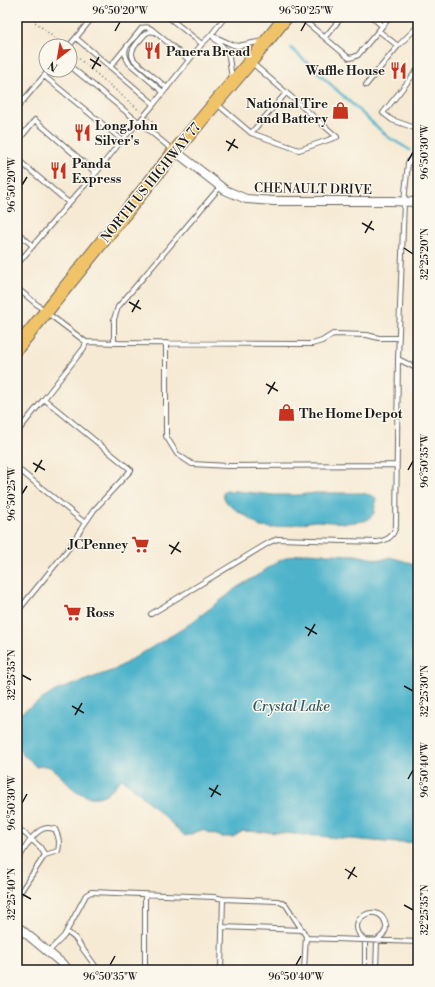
<svg xmlns="http://www.w3.org/2000/svg" width="435" height="987" viewBox="0 0 435 987" font-family="'Libre Bodoni',serif">
<rect width="100%" height="100%" fill="#fbf7ec"/>
<filter id="ink" filterUnits="userSpaceOnUse"><feTurbulence type="fractalNoise" baseFrequency=".025" numOctaves="2"/><feDisplacementMap in="SourceGraphic" scale="8" xChannelSelector="R" yChannelSelector="G"/><feConvolveMatrix kernelMatrix="1 2 1 2 8 2 1 2 1" color-interpolation-filters="sRGB"/></filter>
<filter id="wash" filterUnits="userSpaceOnUse"><feTurbulence type="fractalNoise" baseFrequency=".012" numOctaves="4" result="noise"/><feDisplacementMap in="SourceGraphic" scale="16" xChannelSelector="R" yChannelSelector="G"/><feGaussianBlur stdDeviation="0.9" result="paint"/><feColorMatrix in="noise" values="0 0 0 0 0 0 0 0 0 0 0 0 0 0 0 0 0 1.4 0 .05"/><feComposite in="paint" operator="in"/></filter>
<g filter="url(#wash)">
<rect width="100%" height="100%" fill="#f6ead4"/>
<path fill="#4db3cb" stroke="#346874" d="M226 490 274 495H298L315 493H362L373 496 376 498 374 513 369 519 364 521 347 523 315 521 273 528 260 527 248 517 239 512 228 504 224 498 223 493Z
M304 553 355 555 381 560 390 557 418 565V842L397 843 282 833 243 831 233 837H222L202 830 185 836 128 783 122 779C116 783 112 791 106 794 92 802 78 794 67 783 61 777 56 768 46 766 43 765 39 767 36 767L30 760 23 755 17 747V718L21 713 55 691 114 670 184 628 228 595 236 588 258 575 278 561 291 556Z"/>
<g fill="none" stroke-linecap="round" stroke-linejoin="round">
<path stroke="#4db3cb" stroke-width="2.5" d="M256 17 258 20
M291 48 388 137 410 150"/>
</g>
</g>
<g filter="url(#ink)">
<g fill="none" stroke-linecap="round" stroke-linejoin="round">
<defs>
<path id="service" d="M168 17 202 44
M300 17 349 58 354 57 358 55 390 17
M372 17 382 26
M379 31 398 46
M211 35 233 45 238 46 263 41
M325 37 342 17
M76 38 154 104 202 44 211 35 225 17
M214 38 227 51 229 57 232 79
M69 46 93 17
M126 48C124 54 126 58 129 63L163 92
M70 66 174 151
M110 67 142 28C148 26 151 28 155 32
M418 69 383 113 392 120 415 128 418 131
M44 76 122 140
M366 85 398 46 418 26
M167 88 135 61C126 51 139 42 145 34 149 31 151 31 155 32L189 60
M217 104 251 133 299 150 337 137 251 62
M17 108 49 70
M251 133 286 93
M17 142 35 120 96 173
M17 159 69 203
M17 232 33 246
M17 258 20 261 69 203 96 173 122 140 139 122 154 104
M17 288 46 312 86 342 119 343 312 344 322 341 333 334 367 335 379 338H398
M114 343V319L118 307 220 187
M166 343V436L177 454 192 464 228 466 396 465
M398 359 418 369
M17 432 44 399
M17 468 85 523
M17 612 69 548 83 526 94 510 131 470 44 399 84 348 86 342
M151 614 270 542 278 539 377 542C388 540 393 537 396 526L398 359 404 202 408 163 418 151
M17 829 23 832 40 847 45 855 17 897
M17 862C23 852 35 826 49 828 51 828 53 829 55 829 59 838 60 842 58 851L45 855
M223 899 278 901 286 905 306 936 304 970
M222 927 303 930
M67 932 75 938 98 970
M306 938 418 942
M48 952 64 936 86 895 91 892 214 897 223 899 221 970
M145 970V894
M365 970V940C340 920 381 899 386 925 387 932 382 936 377 940L376 970"/>
<path id="minor" d="M175 151 225 190 246 199 274 201H391L416 202 418 203
M17 926 65 966 68 970"/>
<path id="primary" d="M17 348 175 151 250 62 286 17"/>
</defs>
<use href="#service" stroke="#68645c" stroke-width="6"/>
<use href="#minor" stroke="#68645c" stroke-width="10"/>
<use href="#primary" stroke="#68645c" stroke-width="15"/>
<path stroke="#68645c" stroke-width="1.5" stroke-dasharray="1 3" stroke-linecap="butt" d="M29 17 63 45
M70 51 140 111
M149 118 155 123"/>
<use href="#service" stroke="#fff" stroke-width="4"/>
<use href="#minor" stroke="#fff" stroke-width="8"/>
<use href="#primary" stroke="#f1c369" stroke-width="13"/>
</g>
</g>
<path fill="none" stroke="#1c1c1c" stroke-width="1.5" d="M115 31 120 22M301 31 306 22M90 59 101 66M92 69 99 57M226 141 238 148M228 151 235 139M408 161 413 152M22 185 27 177M362 223 374 230M365 233 372 221M404 248 413 254M129 302 141 309M132 312 139 300M266 384 278 391M268 394 275 382M33 463 45 470M408 470 413 461M35 472 42 460M22 494 27 486M169 545 181 552M171 554 179 542M305 627 317 634M308 636 315 624M22 675 31 680M404 686 413 691M72 706 84 713M75 715 82 703M408 779 413 770M209 788 221 795M211 797 218 785M22 803 27 794M345 869 357 877M348 879 355 867M22 894 31 899M404 905 413 910M110 965 115 956M296 965 301 956"/>
<defs>
<symbol id="restaurant-bare" viewBox="-9 -9 18 18"><path d="M-5-6h1v4h1v-4h1v4h1v-4h1v5L-1.5 .5V6h-2V.5L-5-1ZM5-6V6H3V1.5H1.5Q1.5-4 5-6Z" fill="#c8321e" stroke="#fbf7ec" stroke-width="2.5" paint-order="stroke"/></symbol>
<symbol id="shop-bare" viewBox="-9 -9 18 18"><path d="M-5-2.5h2.3a2.7 3.5 0 0 1 5.4 0H5L5.5 6h-11ZM-1.5-2.5h3a1.5 2.3 0 0 0-3 0Z" fill="#c8321e" stroke="#fbf7ec" stroke-width="2.5" paint-order="stroke"/></symbol>
<symbol id="supermarket-bare" viewBox="-9 -9 18 18"><path d="M-6-5.5h2.5l.6 2H6L4.5 2H-2.5L-4.4-4H-6ZM-1.5 3.2a1.3 1.3 0 1 0 .1 0ZM3 3.2a1.3 1.3 0 1 0 .1 0Z" fill="#c8321e" stroke="#fbf7ec" stroke-width="2.5" paint-order="stroke"/></symbol>
</defs>
<g fill-rule="evenodd">
<use href="#restaurant-bare" x="140" y="38" width="25" height="25"/>
<use href="#restaurant-bare" x="386" y="58" width="25" height="25"/>
<use href="#shop-bare" x="328" y="98" width="25" height="25"/>
<use href="#restaurant-bare" x="70" y="120" width="25" height="25"/>
<use href="#restaurant-bare" x="46" y="158" width="25" height="25"/>
<use href="#shop-bare" x="274" y="400" width="25" height="25"/>
<use href="#supermarket-bare" x="128" y="532" width="25" height="25"/>
<use href="#supermarket-bare" x="60" y="600" width="25" height="25"/>
</g>
<g text-anchor="middle" stroke-width="3" stroke-linejoin="round" paint-order="stroke">
<g font-size="13" font-weight="bold" fill="#1c1c1c" stroke="#fbf7ec" text-anchor="start">
<text x="166" y="56">Panera Bread</text>
<text x="385" y="75" text-anchor="end">Waffle House</text>
<text x="328" y="108" text-anchor="end">National Tire<tspan x="328" dy="15">and Battery</tspan></text>
<text x="95" y="130">Long John<tspan x="95" dy="15">Silver's</tspan></text>
<text x="72" y="168">Panda<tspan x="72" dy="15">Express</tspan></text>
<text x="299" y="418">The Home Depot</text>
<text x="128" y="549" text-anchor="end">JCPenney</text>
<text x="86" y="617">Ross</text>
</g>
<g font-size="13" fill="#1c1c1c" stroke="#fbf7ec">
<text transform="translate(150 182) rotate(-51)" y="5">NORTH US HIGHWAY 77</text>
<text transform="translate(313 188) rotate(1)" y="5">CHENAULT DRIVE</text>
</g>
<g font-size="14" font-style="italic" fill="#305862" stroke="#fbf7ec">
<text x="291" y="711">Crystal Lake</text>
</g>
</g>
<rect width="435" height="987" fill="none" stroke="#fbf7ec" stroke-width="44"/>
<g transform="translate(58 58) rotate(211)"><circle r="19" fill="#fbf7ec" stroke="#a29f99"/>
<path d="M0-3L7 15L0 10L-7 15Z" fill="#c8321e"/>
<text y="-6" font-size="11" font-weight="bold" text-anchor="middle" fill="#1c1c1c">N</text>
</g>
<rect x="22" y="22" width="391" height="943" fill="none" stroke="#1c1c1c" stroke-width="1.5"/>
<g font-size="10" text-anchor="middle" fill="#1c1c1c">
<text x="120" y="14">96°50'20"W</text>
<text x="306" y="14">96°50'25"W</text>
<text transform="translate(424 152) rotate(-90)" y="4">96°50'30"W</text>
<text transform="translate(11 185) rotate(-90)" y="4">96°50'20"W</text>
<text transform="translate(424 254) rotate(-90)" y="4">32°25'20"N</text>
<text transform="translate(424 461) rotate(-90)" y="4">96°50'35"W</text>
<text transform="translate(11 494) rotate(-90)" y="4">96°50'25"W</text>
<text transform="translate(11 675) rotate(-90)" y="4">32°25'35"N</text>
<text transform="translate(424 691) rotate(-90)" y="4">32°25'30"N</text>
<text transform="translate(424 770) rotate(-90)" y="4">96°50'40"W</text>
<text transform="translate(11 803) rotate(-90)" y="4">96°50'30"W</text>
<text transform="translate(11 894) rotate(-90)" y="4">32°25'40"N</text>
<text transform="translate(424 910) rotate(-90)" y="4">32°25'35"N</text>
<text x="110" y="980">96°50'35"W</text>
<text x="296" y="980">96°50'40"W</text>
</g>
</svg>
